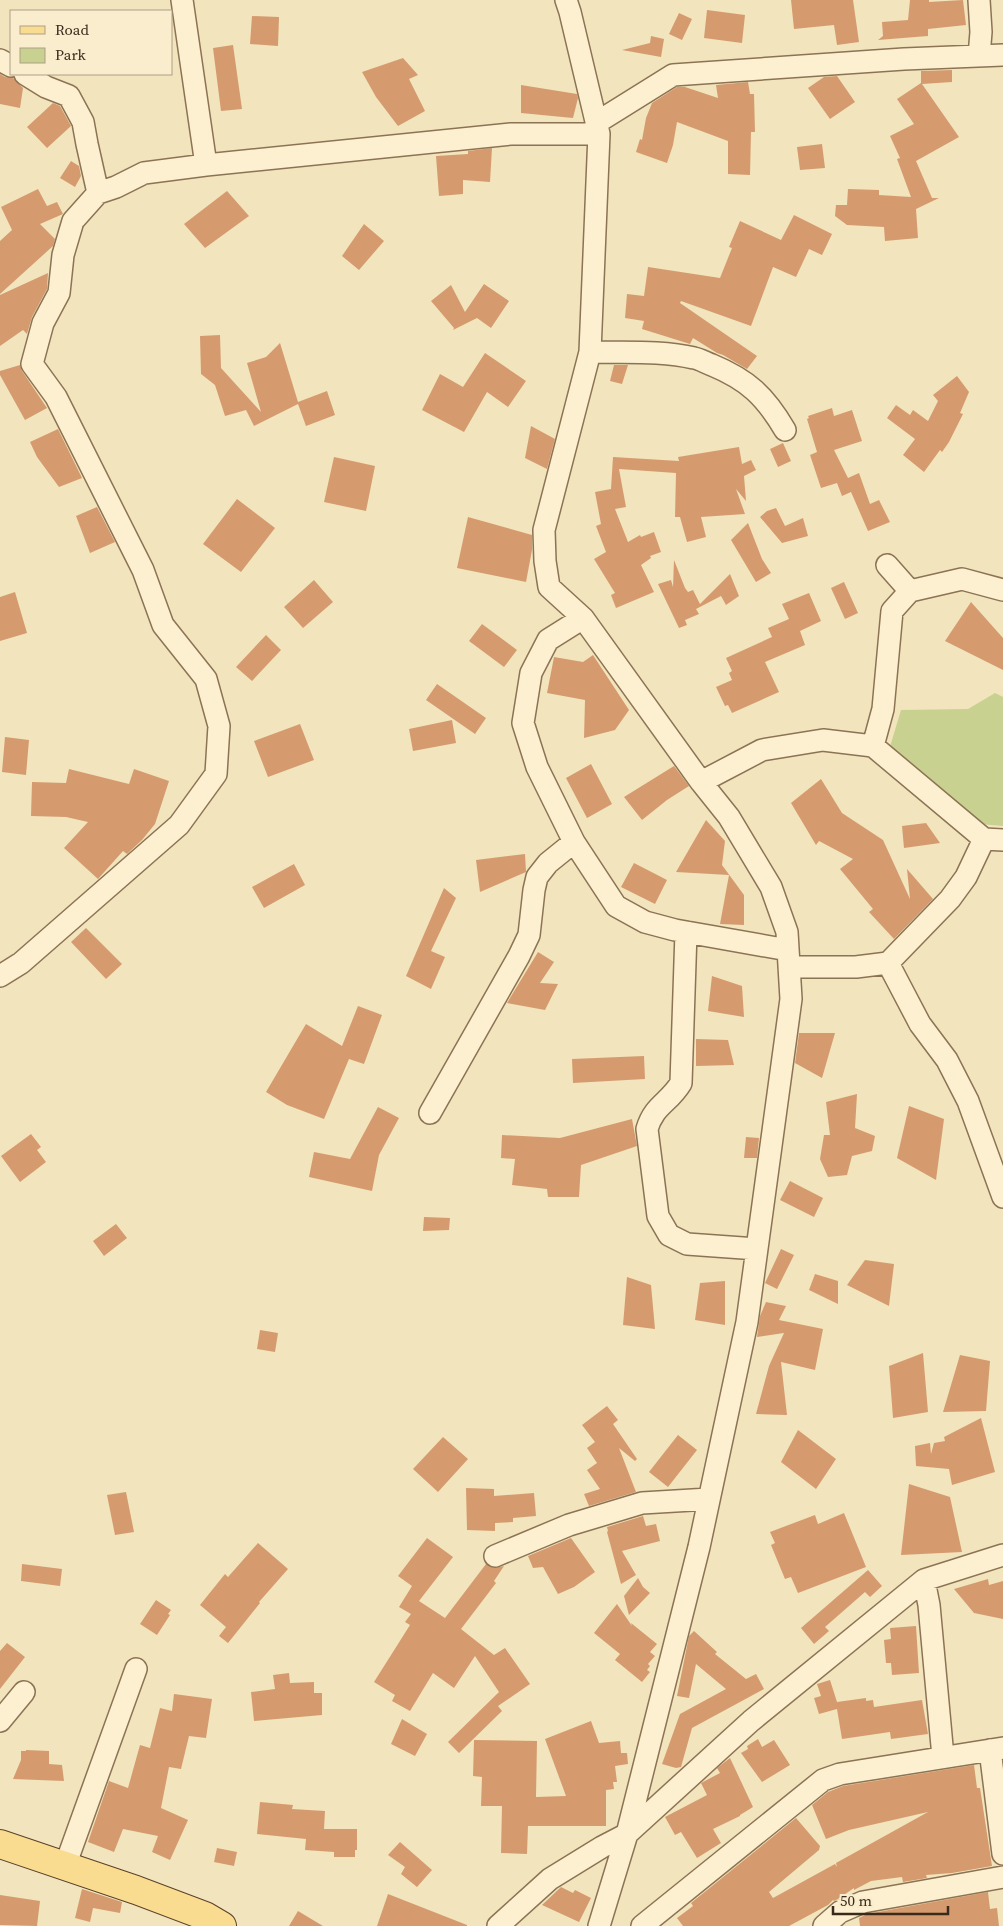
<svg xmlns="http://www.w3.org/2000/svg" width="1003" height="1926" viewBox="0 0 1003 1926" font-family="'Source Serif 4',serif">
<rect width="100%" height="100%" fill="#f2e4bd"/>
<path fill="#c8d190" d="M995 693 1003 697V826L980 824 889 750 901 710 968 709Z"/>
<path fill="#d59b6f" d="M791 0H853L859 42 837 45 834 25 794 29Z
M910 0H929V2L963 0 966 25 928 29V36L878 40 883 36 882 22 908 20Z
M707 10 745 15 742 43 704 38Z
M679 13 692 19 682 40 669 34Z
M252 16 279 17 278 46 250 44Z
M651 36 664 39 661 57 622 50 650 43Z
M233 45 242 109 221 111 213 48Z
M403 58 418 75 409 79 425 111 398 126 376 97 362 72Z
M952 70V82L922 84 959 137 916 161 932 198H939L916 209 918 238 885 241 884 227 847 225 835 216 836 205H847L848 189 879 190V195L911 197 897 159 900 158 890 136 914 124 897 99 921 83V71Z
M0 74 5 77 13 78 23 88 20 108 0 104Z
M837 76 855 102 830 119 808 88 824 77Z
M748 82 750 94H754L755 132H751L750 175 728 174V141L677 122 673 145 667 163 636 152 640 139 642 140 646 118 652 103 677 87H685L718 98 716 85Z
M521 85 577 94 578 98 573 118 521 113Z
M53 103 60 106 71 126 47 148 27 127Z
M822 144 825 168 800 170 797 147Z
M492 148 490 182 463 180V194L439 196 436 156 468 154V151Z
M71 161 79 166 81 176 75 187 60 178Z
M38 189 47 206 57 202 63 214 40 224 55 239 53 246 0 294V241L12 230 1 207Z
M227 191 249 216 205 248 184 224Z
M794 215 832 234 822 255 809 249 796 277 773 267 751 326 681 301 680 303 757 356 747 369 723 355 717 353 693 338 690 344 642 329 644 321 625 318 627 294 644 296 648 267 720 278 732 248 729 247 740 221 781 240Z
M364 224 384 241 359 270 342 256Z
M48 273 47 289 32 317 27 334 23 330 0 346V295Z
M484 284 509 301 491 328 477 318 453 330 454 328 431 301 451 285 465 312Z
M220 335 221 368 261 412 247 363 266 357 280 343 298 402 327 391 335 415 306 426 298 404 254 426 246 410 225 416 215 385 201 374 200 336Z
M485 353 526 381 508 407 487 392 464 432 422 410 440 374 463 387Z
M20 365 22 371 47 408 25 420 0 375V371Z
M614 365H628L622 384 610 381Z
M957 376 969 392 960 413 963 414 949 442 942 452 940 450 924 472 903 455 915 439 887 418 896 405 910 415 913 410 928 421 938 401 933 395Z
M832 408 834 416 852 410 862 441 834 450 848 478 859 473 870 504 879 500 890 522 868 531 851 492 842 496 837 483 821 488 810 455 817 452 807 419 809 418 808 416Z
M531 426 555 439 547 469 525 458Z
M58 429 82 478 59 487 37 457 30 442Z
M783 443 791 461 778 467 770 449Z
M739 447 742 464 751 460 756 470 744 476 746 501 736 489 745 514 701 517 706 537 687 542 680 517H675L676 473 619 469 626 507 615 509 628 542 640 535 641 537 654 532 661 552 650 556 651 558 641 565 654 592 616 608 611 595 615 593 594 559 606 552 596 526 601 524 595 492 611 489 613 457 679 461 678 457Z
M334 457 375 466 366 511 324 502Z
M237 499 275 528 241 572 203 544Z
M97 507 115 542 90 553 76 516Z
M776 508 785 526 803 518 808 536 782 543 760 517 767 511Z
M468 517 532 535V550L526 582 457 568Z
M748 523 762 559 771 573 756 582 731 540Z
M674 560 685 588 688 592 693 590 700 604 730 574 739 596 726 605 721 596 696 609 699 614 685 620 687 625 679 628 658 584 671 580 673 587Z
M314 580 333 602 303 628 284 607Z
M844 582 858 613 845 619 831 588Z
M15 592 27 633 0 641V597Z
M809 593 821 621 800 631 805 645 765 662 779 692 732 713 728 705 725 706 716 687 732 680 729 673 732 671 726 658 772 637 768 628 789 619 782 604Z
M971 602 1003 638V670L945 641Z
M482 624 517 650 504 667 469 641Z
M266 635 281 650 252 681 236 667Z
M593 655 629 710 615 730 584 738 585 700 547 693 554 657 583 662Z
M437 684 486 718 475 734 426 700Z
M452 720 456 743 413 751 409 729Z
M300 724 314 760 268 777 254 741Z
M5 737 29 740 26 775 2 772Z
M591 764 612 804 587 818 566 778Z
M674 766 689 786 667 800 642 820 624 797Z
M69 769 129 784 134 769 169 781 155 824 142 840 127 854 123 851 98 879 64 848 88 822 66 817 31 816 32 782 66 783Z
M821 779 842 813 883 840 910 899 907 869 933 899 894 939 869 912 873 909 840 869 853 859 819 841 816 845 791 803Z
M706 820 725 841 722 865 744 895V925L720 924 729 875 676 872Z
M926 823 940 843 904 848 902 826Z
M525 854 526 872 480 892 476 860Z
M634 863 667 880 655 904 621 887Z
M294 864 305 885 264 908 252 887Z
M444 888 456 898 431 951 445 957 431 989 406 976Z
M86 928 122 964 106 979 71 942Z
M538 952 554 962 540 983 558 984 545 1010 507 1003Z
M712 976 742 986 744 1017 708 1011Z
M358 1006 382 1015 364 1064 349 1059 324 1119 287 1105 266 1092 306 1024 342 1046Z
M799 1033H835L822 1078 795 1063Z
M696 1039 728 1040 734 1065 696 1066Z
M644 1056 645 1079 573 1083 572 1059Z
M857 1094 855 1128 875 1136 872 1151 852 1156 847 1175 828 1177 820 1159 824 1135H830L826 1102Z
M909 1106 944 1119 936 1180 897 1158Z
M378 1107 399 1118 379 1155 372 1191 309 1177 314 1152 350 1159Z
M632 1119 637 1146 581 1165 579 1197H548L547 1189 512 1185 515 1159 501 1158 502 1135 560 1138Z
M31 1134 41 1147 37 1150 46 1162 20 1182 1 1156Z
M746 1137 759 1138 757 1158H744Z
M790 1181 823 1198 814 1217 780 1200Z
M424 1217 450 1218 449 1230 423 1231Z
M116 1224 127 1238 104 1256 93 1241Z
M781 1249 794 1255 777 1289 765 1283Z
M865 1260 894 1264 889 1306 847 1285Z
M815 1274 838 1281V1304L809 1290Z
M627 1277 651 1285 655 1329 623 1325Z
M725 1281V1325L695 1320 700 1283Z
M766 1302 786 1306 779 1320 823 1329 815 1370 781 1362 787 1415 756 1414 769 1366 784 1333 757 1337 760 1316Z
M260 1330 278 1333 275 1352 257 1349Z
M923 1353 928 1412 893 1418 889 1366Z
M960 1355 990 1361 986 1411 943 1412Z
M607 1406 618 1420 613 1424 637 1459 635 1461 619 1448 636 1492 589 1506 584 1494 600 1489 587 1470 597 1463 587 1448 595 1442 582 1425Z
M981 1418 995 1472 952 1485 949 1469 916 1466 915 1446 930 1443 931 1454 934 1443 945 1441 944 1437Z
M798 1430 836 1459 816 1489 781 1462Z
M678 1435 697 1450 668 1487 649 1472Z
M443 1437 468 1459 438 1492 413 1469Z
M909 1484 950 1497 962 1552 901 1555Z
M466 1488 494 1489V1496L534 1493 536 1516 513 1518V1522L495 1523V1531L467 1530Z
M126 1492 134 1532 115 1535 107 1495Z
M844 1513 866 1567 798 1593 791 1577 785 1579 771 1545 775 1543 770 1532 815 1515 818 1524Z
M643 1516 646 1526 656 1524 660 1541 622 1551 636 1575 621 1584 607 1532 608 1531 607 1527Z
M427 1538 453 1557 419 1601 445 1618 486 1564 494 1568 504 1566 494 1581 496 1583 461 1629 494 1655 505 1648 530 1684 498 1706 502 1711 459 1753 448 1742 499 1692 475 1656 454 1688 433 1673 410 1711 392 1701 395 1695 374 1682 410 1625 405 1622 411 1614 399 1607 412 1586 398 1576Z
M571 1538 595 1572 574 1587 558 1594 543 1567 533 1568 528 1556Z
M258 1543 288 1569 259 1602 260 1603 228 1643 219 1636 226 1627 200 1605 225 1574 228 1577Z
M22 1564 62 1569 60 1586 21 1581Z
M868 1570 882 1586 870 1597 865 1592 825 1627 829 1631 814 1644 801 1628Z
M638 1578 643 1587 650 1593 629 1615 624 1596Z
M988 1579 989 1585 1003 1581V1619L974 1613 954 1589Z
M156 1600 171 1610 168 1614 170 1615 157 1635 140 1624Z
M617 1604 632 1626 631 1623 657 1644 650 1652 655 1656 648 1664 650 1666 647 1670 650 1672 642 1682 615 1660 620 1654 594 1633Z
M916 1626 919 1673 892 1675 891 1663H886L884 1640 891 1639 890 1628Z
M694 1631 717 1652 715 1654 746 1679 756 1674 764 1689 692 1728 681 1767 676 1768 662 1764 680 1714 726 1689 696 1664 689 1698 677 1696 689 1636Z
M7 1643 25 1657 0 1689V1651Z
M289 1673 290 1683 314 1682V1693H322V1715L254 1721 251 1692 275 1689 273 1675Z
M830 1680 837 1702 866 1698V1701L873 1700 874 1707 922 1700 928 1734 891 1739 890 1732 842 1739 837 1709 819 1714 814 1698 821 1696 817 1684Z
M174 1694 212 1699 206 1738 189 1736 181 1769 169 1767 161 1808 188 1820 170 1860 152 1852 158 1836 123 1829 114 1852 88 1842 109 1781 128 1788 140 1745 150 1748 160 1708 172 1711Z
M402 1719 427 1734 415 1756 391 1744Z
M591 1721 599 1743 620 1741 621 1753H627L628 1764 615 1766 617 1782H613L614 1789 606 1790V1826H528L527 1854 501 1853 502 1806H481L482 1777 473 1776 474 1740 537 1741 536 1797 566 1796 545 1739Z
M758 1739 762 1747 774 1740 790 1765 762 1782 741 1753 748 1749 747 1746Z
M26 1750 49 1751V1764L62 1765 64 1781 13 1779 21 1760V1751H26Z
M730 1758 753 1807 740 1815V1816L713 1829 721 1843 697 1858 681 1832 675 1835 665 1817 707 1795 701 1783 720 1773 717 1768Z
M974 1765 977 1788H980L992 1866 952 1873 926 1875 927 1878 903 1882 902 1877 871 1881 854 1890V1888L838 1899 834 1901 833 1900 828 1905 789 1926H683L677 1918 693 1906 691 1903 796 1818 820 1846 819 1850 769 1892 773 1898 835 1864 837 1867 836 1863 928 1812 849 1830 826 1839 812 1805 828 1792 843 1786Z
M260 1802 293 1805 292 1809 325 1811 324 1829H357V1850H355V1857H334V1852L305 1850 306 1839 257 1834Z
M400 1842 432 1870 417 1887 401 1874 405 1867 388 1855Z
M217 1848 237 1852 234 1866 214 1862Z
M561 1887 573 1893 575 1890 591 1898 579 1922 542 1905Z
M82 1889 122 1902 120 1913 93 1908 90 1922 75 1918Z
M988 1892 990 1909 997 1908 999 1926H860L859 1918 867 1914Z
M388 1894 467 1925V1926H377Z
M0 1895 40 1901 37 1926 0 1925Z
M298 1911 323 1926H289Z"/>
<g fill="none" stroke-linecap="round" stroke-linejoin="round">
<defs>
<path id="minor" d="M182 0 206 165
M566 0 570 12 599 134 590 352 544 530 545 561 549 587 583 618 701 782 729 817 771 887 787 932 791 999 747 1322 699 1547 627 1834 599 1926
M979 56 981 32 979 0
M0 60 11 66
M25 74 46 87 69 96 83 122 87 144 98 193
M596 123 673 75 904 59 1003 55
M590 352C624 353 661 350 694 358 700 359 706 363 712 365 748 380 765 396 785 430
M887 565 910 591
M583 618 548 640 531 673 523 723 537 767 574 842 616 906 645 922 675 930 788 950
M873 746 883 709 892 611 910 591 962 579 1003 590
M701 782 762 750 823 740 873 746 984 839 1003 840
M686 932 681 1083C669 1103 654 1105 647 1129L658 1216 669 1235 687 1244 757 1249
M888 963 920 1024 947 1060 968 1101 1003 1197
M789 967H856L888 963 950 899 966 877 984 839
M0 976 21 963 179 825 216 774 219 726 206 679 163 625 143 570 56 397 32 364 43 323 59 293 63 255 73 221 98 193 116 187 144 173 206 165 511 134H599
M430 1113 519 956 529 935 534 890 537 877 548 863 574 842
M495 1556 569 1525 642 1503 709 1499
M924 1580 929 1605 943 1757
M0 1721 24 1692
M990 1750 1003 1854
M65 1866 136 1669
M498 1926 550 1879 602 1847 627 1834 751 1721 924 1580 1003 1555
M642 1926 823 1780 840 1774 1003 1748
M824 1926 840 1912 863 1902 1003 1877"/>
<path id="major" d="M0 1844 136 1890 205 1916 222 1926"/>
</defs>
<use href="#minor" stroke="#8c7354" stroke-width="24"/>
<use href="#major" stroke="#594129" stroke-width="30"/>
<use href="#minor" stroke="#fcf0d1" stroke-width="21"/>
<use href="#major" stroke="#fadc90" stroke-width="28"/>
</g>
<rect x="10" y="10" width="162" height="65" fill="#f9edce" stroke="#ad9f86"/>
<rect x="20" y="26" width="25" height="8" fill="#fadc90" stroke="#ad9f86"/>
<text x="55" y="35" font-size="15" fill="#3a2a1b">Road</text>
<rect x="20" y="48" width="25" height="15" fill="#c8d190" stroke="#ad9f86"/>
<text x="55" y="60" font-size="15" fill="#3a2a1b">Park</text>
<path d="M833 1906v8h115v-8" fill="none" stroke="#3a2a1b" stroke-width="2.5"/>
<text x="840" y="1906" font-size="15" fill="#3a2a1b" stroke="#f9edce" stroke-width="4" paint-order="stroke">50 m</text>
</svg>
